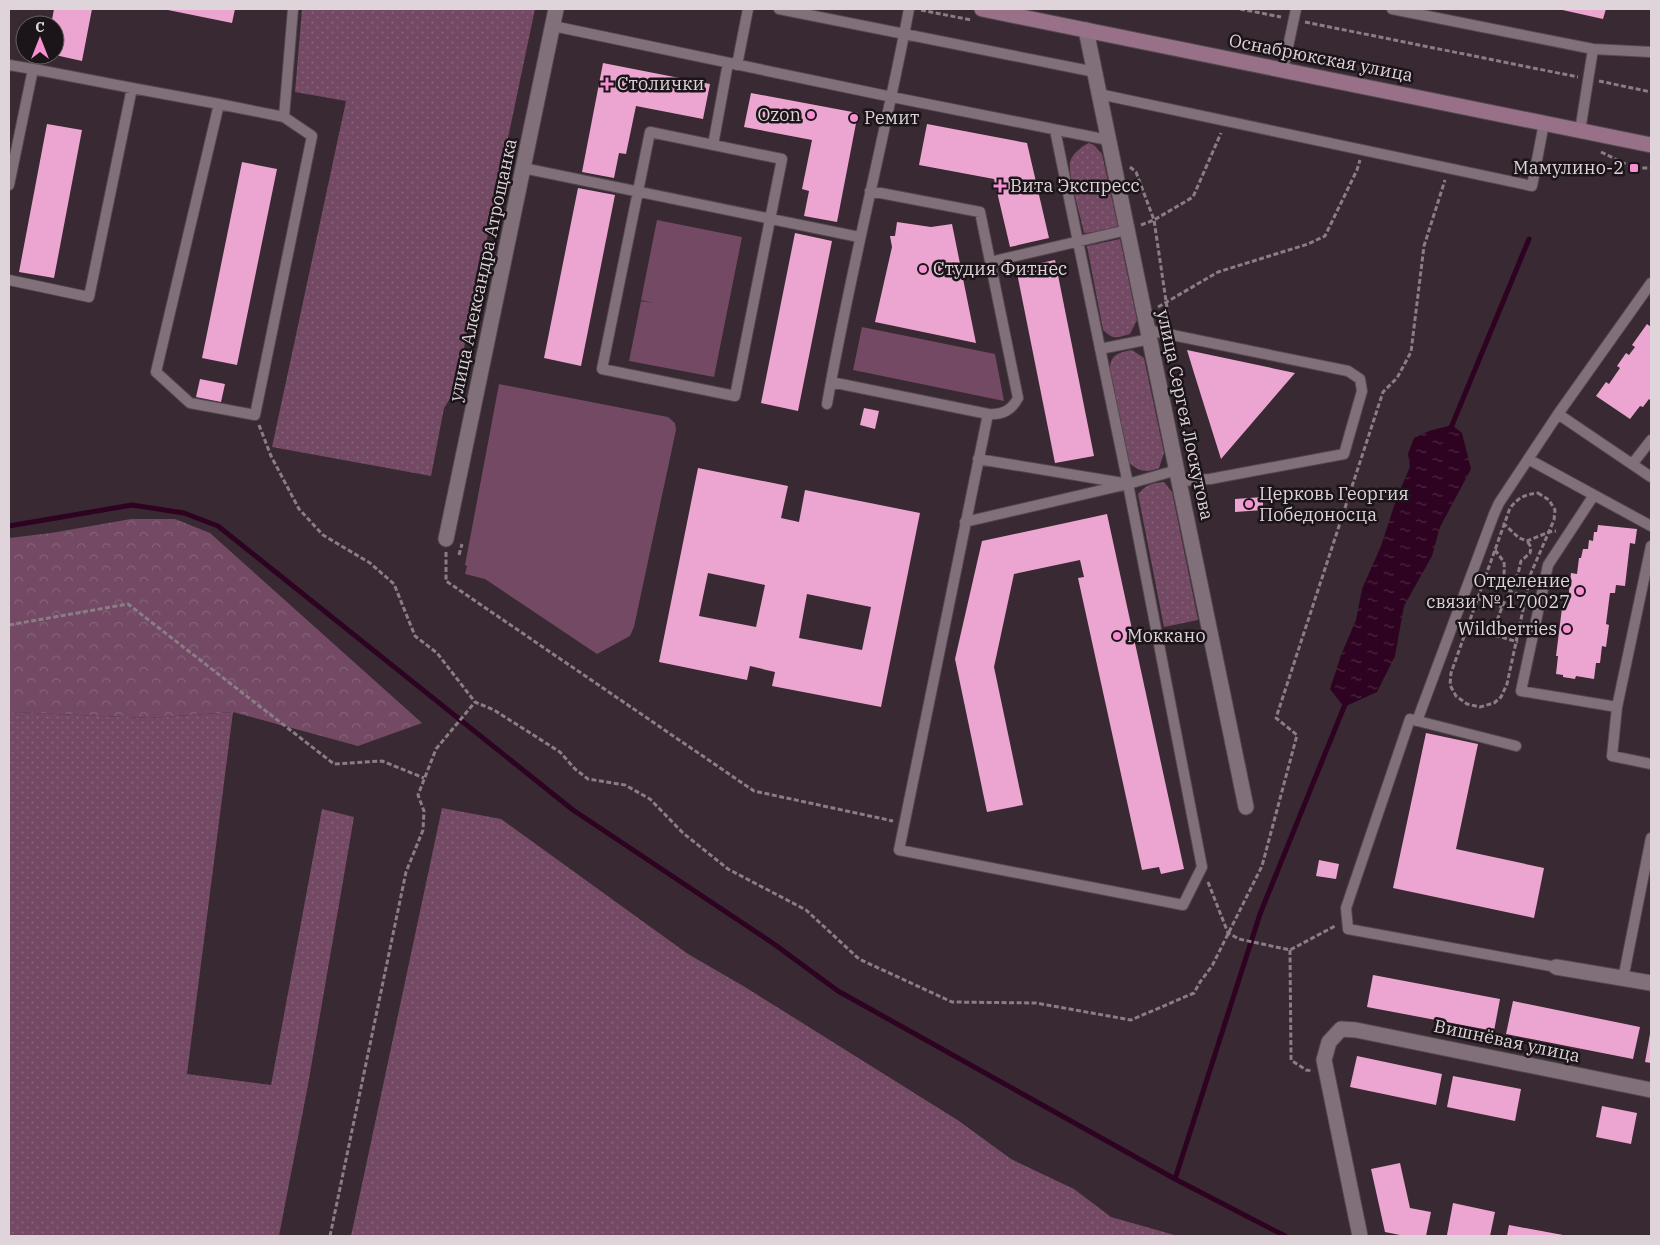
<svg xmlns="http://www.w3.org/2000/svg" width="1660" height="1245" viewBox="0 0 1660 1245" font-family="'IBM Plex Serif',serif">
<defs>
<pattern id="grass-dots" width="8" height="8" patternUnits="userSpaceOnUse" patternTransform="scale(1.25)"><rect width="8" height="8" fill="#734963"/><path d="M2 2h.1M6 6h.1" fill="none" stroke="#866279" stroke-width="1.8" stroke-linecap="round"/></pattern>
<pattern id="forest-crowns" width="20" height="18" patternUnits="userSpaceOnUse" patternTransform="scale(1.25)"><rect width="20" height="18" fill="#734963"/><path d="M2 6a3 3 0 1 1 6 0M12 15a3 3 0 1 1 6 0" fill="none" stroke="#866279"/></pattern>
<pattern id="water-ripples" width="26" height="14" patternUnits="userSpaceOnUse" patternTransform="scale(1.25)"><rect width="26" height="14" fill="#2e0321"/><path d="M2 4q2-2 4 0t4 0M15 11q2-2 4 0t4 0" fill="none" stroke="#4c2741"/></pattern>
</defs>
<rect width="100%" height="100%" fill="#382932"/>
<path fill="url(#grass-dots)" d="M302 9H535L455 391 444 408 431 476 272 447 346 101 295 92Z
M1089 143 1094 145 1102 154 1118 227 1099 232 1084 233C1081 217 1068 176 1070 162 1072 154 1082 146 1089 143Z
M1120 239 1137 320 1130 334C1116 338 1114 340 1103 330L1087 246Z
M1132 350 1144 358 1164 453 1159 468C1147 473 1140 472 1129 463L1110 370C1110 354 1118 353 1132 350Z
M1164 482 1172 492 1198 620 1164 627 1138 494C1147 484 1152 483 1164 482Z
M9 712 149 718 233 712 187 1074 271 1085 322 809 354 817 308 1085 279 1236H9Z
M442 808 501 819 688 954 745 987 959 1121 1011 1159 1074 1189 1111 1217 1178 1236H351Z"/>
<path fill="url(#forest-crowns)" d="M131 519H175L210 533 422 723 358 746 233 712 149 718 9 712V538L51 533Z"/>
<path fill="#734963" d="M657 220 742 237 714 377 629 361 641 301 653 303 641 300Z
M862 327 995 354 1004 401 853 370Z
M499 384 668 417 675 423 676 430 634 627 630 636 597 654 485 579 465 574 467 566 465 565Z"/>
<path fill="url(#water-ripples)" d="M1452 425 1462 433 1471 469 1440 527 1432 556 1404 606 1395 656 1377 692 1344 707 1330 689 1341 655 1356 620 1362 589 1381 546 1397 497 1410 467 1408 454 1414 438 1429 431Z"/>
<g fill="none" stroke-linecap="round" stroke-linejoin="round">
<path stroke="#2e0321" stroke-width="5" d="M1450 430 1529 239
M9 526 132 505 184 513 218 526 573 810 774 944 838 991 1175 1179 1285 1236
M1175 1179 1260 914 1346 702"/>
</g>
<path fill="#eca5d0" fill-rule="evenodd" d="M54 9H92L82 61 55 55V25H51Z
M163 9H235L232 23Z
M1558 9H1606L1603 19Z
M603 63 710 84 703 119 636 106 626 154 619 153 614 178 582 172Z
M751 93 858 113 837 222 804 216 809 191 802 189 812 140 744 127Z
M47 124 82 130 54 278 19 272Z
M927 124 1027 143 1049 238 1010 247 994 179 919 165Z
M242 162 277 169 237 365 202 358Z
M578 188 615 195 581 366 544 358Z
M897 222 931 227 952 224 976 343 875 322 892 247 890 236H895Z
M795 233 832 241 798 411 761 403Z
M1055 260 1094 456 1055 463 1016 268Z
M1647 324 1651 327V401L1649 399 1643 407 1640 406 1630 419 1596 396 1606 382 1609 384 1620 368 1617 366 1626 353 1629 355 1635 347 1632 345Z
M1187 350 1295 373 1221 459 1194 373Z
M200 379 225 384 221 402 196 397Z
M864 408 879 411 875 429 860 425Z
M698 468 788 486 781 518 799 522 805 490 920 513 881 707 772 686 775 672 750 666 747 680 659 662ZM708 573 765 585 756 627 699 616ZM807 594 871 607 862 650 799 638Z
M1263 497V510L1235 512V499Z
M1107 514 1184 869 1161 874 1159 867 1142 870 1078 578 1084 577 1080 560 1014 574 994 667 1023 805 987 812 955 659 982 541Z
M1598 525 1637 529 1635 544 1630 543 1625 586 1616 585 1615 593H1610L1606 624 1609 625 1606 647 1602 646 1600 663H1596L1594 679 1576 676 1575 679 1563 677V675L1556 674 1558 656H1556L1563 600H1568L1571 573 1577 574 1579 558H1581L1583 549H1588L1589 540 1593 541 1594 532H1597Z
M1426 733 1478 744 1456 849 1544 868 1534 918 1393 888Z
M1319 860 1339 864 1336 879 1316 876Z
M1373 975 1500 999 1494 1031 1367 1007Z
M1513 1001 1640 1027 1633 1059 1506 1034Z
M1650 1034 1651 1035V1063L1645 1062Z
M1357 1056 1442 1074 1436 1105 1350 1087Z
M1453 1076 1521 1089 1515 1121 1447 1107Z
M1602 1106 1637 1113 1631 1144 1596 1137Z
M1400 1163 1410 1208 1431 1212 1426 1236H1405L1385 1232 1371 1169Z
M1453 1203 1495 1212 1490 1236 1447 1235Z
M1509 1225 1563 1235 1562 1236H1507Z"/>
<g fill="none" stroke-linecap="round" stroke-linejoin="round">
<defs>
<path id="lane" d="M779 9 1095 72
M1392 9 1593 49 1580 131
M553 26 892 97 1108 140
M1593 49 1651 52
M9 65 33 69
M737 65 748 9
M1283 70 1296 9
M132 88 219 104
M1099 94 1532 186 1544 123
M219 104 284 117 312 136 255 415 190 403 156 372Z
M284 117 293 9
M650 132 782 159 735 396 602 369Z
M713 145 728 63
M523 168 859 237
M9 185 33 69 132 88 89 297 9 280
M990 262 1127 230
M1651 283 1558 414 1651 477
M1148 330 1348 371 1360 379 1362 391 1344 454 1210 479 1179 481
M1100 349 1150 339
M831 382 988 414C1002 415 1011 411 1018 398L980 212 870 191
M827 404C850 272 884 141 909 9
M988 414 899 850 1183 905 1202 867 1128 484 1055 130
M978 459 1123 483
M1528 459 1594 495
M1633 463 1651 440
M965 522 1128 484 1177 470
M1651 526 1594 495 1548 565 1521 691 1617 707 1651 546
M1617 707 1612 756 1651 764
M1417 721 1494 514 1499 503 1558 414
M1516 746 1410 719 1346 908 1348 929 1556 967
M1623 979 1651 838"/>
<path id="street" d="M1086 30 1246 807
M446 539 556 9
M1556 967 1651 983
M1360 1236 1324 1060 1329 1042 1341 1029 1356 1030 1651 1090"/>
<path id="secondary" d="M982 9 1651 145"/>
</defs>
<use href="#lane" stroke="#54484f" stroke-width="12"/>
<use href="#street" stroke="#54484f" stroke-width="17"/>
<use href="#secondary" stroke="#54484f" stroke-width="17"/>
<path stroke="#8a7d84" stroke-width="3" stroke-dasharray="5 2.5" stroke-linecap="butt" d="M1240 9 1281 17
M921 10 971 20
M1305 22 1578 77
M1599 81 1651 92
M1601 152 1634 168H1651
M1130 167 1136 172 1154 220 1169 321
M1141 225 1154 220 1193 197 1221 133
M1158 307 1218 272 1308 244 1325 236 1357 170 1360 160
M259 425 271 456 299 509 323 535 370 563 394 584 415 636 437 653 475 702 494 710 560 752 575 769 588 779 625 785 650 799 683 833 728 869 806 910 859 959 952 1002 1036 1003 1131 1020 1194 993 1200 982 1212 966 1262 866 1297 735 1276 718 1383 392 1397 378 1411 352 1424 246 1445 180
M1538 493 1549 500 1555 510 1554 520 1531 573 1507 684 1501 697 1494 703 1480 707 1467 704 1456 696 1450 685 1451 673 1510 508C1518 498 1525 494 1538 493Z
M1503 523 1519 538 1527 541 1549 532 1556 531
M1495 550 1504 562C1506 587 1494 588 1526 596
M446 552V581L754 791 893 821
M459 555 462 544
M1478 599 1488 601 1502 607
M9 625 128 604 334 764 382 761 424 778
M1466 627 1518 642
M1492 634 1502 607 1518 574 1521 561 1530 553 1531 547 1527 541
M1208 882 1228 933 1239 939 1290 950 1335 926
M1290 950 1291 1060 1306 1070 1313 1071
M330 1236 406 872 423 830 424 811 418 795 436 749 475 702"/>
<use href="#lane" stroke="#81707a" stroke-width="10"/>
<use href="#street" stroke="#81707a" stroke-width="15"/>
<use href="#secondary" stroke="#987189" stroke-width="15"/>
</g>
<g fill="#f690d0" stroke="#1b1418" stroke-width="2">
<path d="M604.5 76.5h5v5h5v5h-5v5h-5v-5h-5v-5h5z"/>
<circle cx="811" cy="115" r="5"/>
<circle cx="854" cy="118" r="5"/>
<rect x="1629" y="163" width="10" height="10" rx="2.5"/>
<path d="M997.5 178.5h5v5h5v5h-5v5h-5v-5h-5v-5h5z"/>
<circle cx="923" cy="269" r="5"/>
<circle cx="1249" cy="504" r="5"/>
<circle cx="1580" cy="591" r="5"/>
<circle cx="1567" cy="629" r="5"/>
<circle cx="1117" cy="636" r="5"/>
</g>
<g text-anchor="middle" stroke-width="5" stroke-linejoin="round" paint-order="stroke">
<g font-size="18" fill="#ded4d9" stroke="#1b1418">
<text transform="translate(1321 58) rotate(11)" y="6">Оснабрюкская улица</text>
<text transform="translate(483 270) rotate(-78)" y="6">улица Александра Атрощанка</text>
<text transform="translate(1185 415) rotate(78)" y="6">улица Сергея Лоскутова</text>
<text transform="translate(1507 1041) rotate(12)" y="6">Вишнёвая улица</text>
</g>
<g font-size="18" fill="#ded4d9" stroke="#1b1418" text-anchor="start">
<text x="617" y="90">Столички</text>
<text x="801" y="121" text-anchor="end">Ozon</text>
<text x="864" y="124">Ремит</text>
<text x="1624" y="174" text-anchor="end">Мамулино-2</text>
<text x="1010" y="192">Вита Экспресс</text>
<text x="933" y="275">Студия Фитнес</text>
<text x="1259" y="500">Церковь Георгия<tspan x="1259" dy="21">Победоносца</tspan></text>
<text x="1570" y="587" text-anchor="end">Отделение<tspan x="1570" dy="21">связи № 170027</tspan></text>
<text x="1557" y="635" text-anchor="end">Wildberries</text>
<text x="1127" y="642">Моккано</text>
</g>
</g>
<rect width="1660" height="1245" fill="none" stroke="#ded4d9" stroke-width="20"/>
<g transform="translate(40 40)"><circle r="24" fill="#1b1418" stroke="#696165"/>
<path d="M0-4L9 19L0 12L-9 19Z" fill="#f690d0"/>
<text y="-8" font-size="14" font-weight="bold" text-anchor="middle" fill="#ded4d9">С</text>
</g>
</svg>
